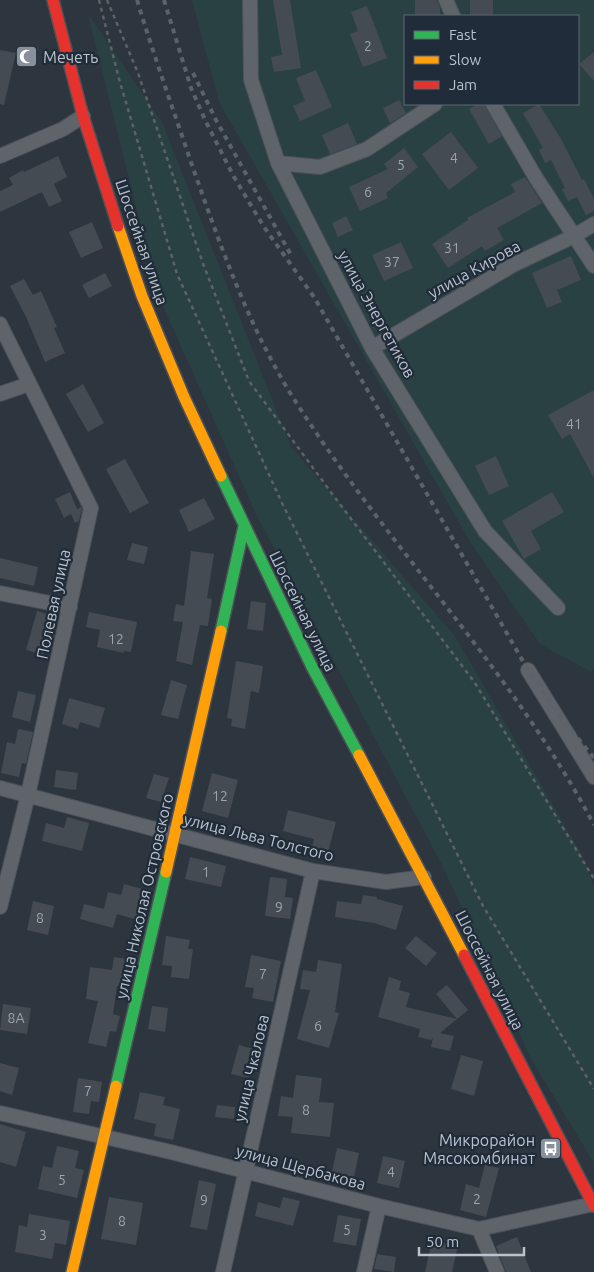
<svg xmlns="http://www.w3.org/2000/svg" width="594" height="1272" viewBox="0 0 594 1272" font-family="Ubuntu,sans-serif">
<rect width="100%" height="100%" fill="#2d353e"/>
<path fill="#2a4144" fill-rule="evenodd" d="M192 0H594V669L591 672 540 644 470 542 219 102ZM405 16H578V104H405Z
M88 14 162 122 291 447 455 636 583 857 594 887V1163L531 1059 443 867 256 514 158 295Z"/>
<path fill="#454b52" d="M273 0H290L301 68 274 72 271 57 282 55Z
M415 0H437L440 8V16H415Z
M470 0H493V16H470Z
M367 6 387 58 363 67 350 34 358 31 351 12Z
M0 50 16 53 4 105 0 104Z
M594 52V81L579 64Z
M316 70 332 107 300 121 293 106 305 101 296 78Z
M399 100 406 113 390 123 383 108Z
M478 104H484L502 136 489 144 469 109Z
M539 104 561 139 582 180 584 179 594 199V211L586 215 577 197 568 201 562 189 565 188 551 160 545 163 539 150 543 148 523 113Z
M348 123 357 144 330 154 322 135Z
M451 132 478 168 449 190 422 154Z
M404 148 418 167 386 193 388 198 360 211 349 187 388 169 384 164Z
M58 156 67 177 54 184 62 201 49 207 42 192 0 212V191L13 185 9 178 23 170 24 172Z
M525 177 542 203 497 228 504 240 485 251 482 246 448 268 432 244 468 220 467 218 515 192 511 184Z
M346 216 353 230 338 237 332 223Z
M92 222 103 248 81 258 69 232Z
M401 242 413 268 384 281 372 255Z
M571 256 581 280 557 290 562 302 547 308 532 273Z
M105 273 112 286 89 298 82 285Z
M24 279 33 295 41 291 57 327 54 328 65 353 45 362 27 319 10 286Z
M83 384 104 423 88 432 66 394Z
M594 390V478L570 434 562 439 548 415Z
M496 456 509 486 489 495 475 466Z
M125 459 149 503 130 513 106 469Z
M70 492 77 509 81 507 82 509 79 521 75 523 71 514 64 518 55 499Z
M552 492 564 512 531 531 541 549 524 559 502 521Z
M204 498 215 519 189 532 179 510Z
M132 543 148 547 144 564 127 560Z
M191 551 214 554 207 598 212 599 208 626 200 625 192 665 176 661 183 622 173 621 176 604 184 606Z
M0 558 38 567 34 586 0 578Z
M251 601 266 603 263 631 247 629Z
M37 611 58 617 54 637 48 635 43 655 26 650Z
M89 612 137 622 131 652 124 651V653L97 647 100 630 86 627Z
M236 661 263 666 259 693 251 691 245 729 231 726 232 719 227 718Z
M171 680 187 685 178 719 161 715Z
M18 691 36 695 30 722 12 717Z
M69 698 105 708 99 728 80 722 78 729 62 724Z
M18 729 33 732 26 764 22 763 19 777 1 773 7 742 15 744Z
M56 770 78 773 76 790 54 787Z
M212 773 238 780 228 818 202 811Z
M154 774 169 778 161 802 146 798Z
M288 810 336 822 327 856 311 852 314 839 283 831Z
M67 817 89 823 82 851 42 841 46 823 64 828Z
M190 857 226 866 221 887 185 879Z
M270 877 287 879 285 897 293 898 290 919 265 916Z
M124 884 150 891 146 906 142 904 138 920 117 914 113 928 80 919 84 904 104 909 108 892 121 895Z
M363 895 377 897V899L403 906 396 930 374 923 335 917 337 901 361 904Z
M33 901 54 906 48 935 27 930Z
M166 936 190 940 188 949H193L189 979 171 977 172 966 162 965Z
M416 936 437 953 426 966 405 948Z
M251 955 281 961 273 1002 252 998 254 988 245 987Z
M114 957 133 960 127 987 117 986 113 1014 120 1016 116 1032 110 1031 106 1047 88 1043 98 1001 86 999 90 967 112 970Z
M318 960 342 964 335 1012 339 1013 329 1048 297 1039 310 990 300 989 303 970 316 972Z
M389 977 401 981 399 990 410 993 406 1007 457 1019 440 1033 454 1036 450 1051 431 1047 433 1038 431 1040 418 1037 420 1029 378 1017Z
M447 985 468 1010 457 1019 436 994Z
M3 1004 31 1008 27 1034 0 1030Z
M152 1006 168 1008 165 1032 148 1029Z
M239 1045 257 1050 249 1078 231 1074Z
M461 1055 483 1061 474 1096 451 1089Z
M0 1063 19 1068 12 1095 0 1091Z
M296 1075 322 1078 319 1102 334 1103 330 1137 291 1133 293 1117 278 1116 281 1096 293 1098Z
M78 1078 102 1082 99 1102 91 1101 89 1114 73 1112Z
M140 1092 165 1097 163 1105 180 1109 173 1140 154 1136 156 1124 134 1119Z
M217 1105 235 1107 234 1119 215 1117Z
M0 1124 26 1132 16 1167 0 1162Z
M57 1146 79 1151 75 1168 84 1170 77 1198 38 1189 43 1166 52 1168Z
M337 1148 359 1153 354 1177 332 1172Z
M383 1156 405 1161 399 1188 377 1183Z
M485 1165 499 1168 486 1217 460 1210 466 1184 479 1188Z
M199 1180 216 1184 207 1230 190 1227Z
M109 1197 143 1203 136 1245 101 1239Z
M283 1197 300 1201 293 1226 255 1216 258 1202 280 1208Z
M29 1214 70 1221 66 1245 55 1243 52 1259 15 1252 19 1225 27 1227Z
M338 1215 361 1219 356 1246 333 1242Z
M517 1237 531 1272H506L496 1246Z
M432 1240 458 1246 452 1272H425Z
M377 1254 396 1257 394 1272 374 1269Z"/>
<g fill="none" stroke-linecap="round" stroke-linejoin="round">
<defs>
<path id="street" d="M250 0 251 80 278 163 372 348 485 531 558 608
M446 0 453 16
M493 104 536 178 594 266
M0 156 63 129 83 116
M278 163 320 167 367 149 435 104
M0 324 91 508 28 795 0 907
M372 348 513 265 574 236 594 224
M0 394 29 384
M0 593 70 607
M528 670 594 777
M0 788 313 871 386 882 424 877
M0 1113 171 1152 379 1206 479 1229 593 1204
M479 1229 497 1272
M223 1272 313 871
M364 1272 379 1206"/>
<path id="fast" d="M221 476 312 667 359 755
M221 631 244 526
M116 1086 166 872"/>
<path id="slow" d="M118 226 142 296 184 397 221 476
M359 755 464 955
M166 872 221 631
M72 1272 116 1086"/>
<path id="jam" d="M53 0 83 116 118 226
M464 955 594 1206"/>
</defs>
<use href="#street" stroke="#4c5158" stroke-width="16"/>
<use href="#fast" stroke="#4c5158" stroke-width="14"/>
<use href="#slow" stroke="#4c5158" stroke-width="14"/>
<use href="#jam" stroke="#4c5158" stroke-width="14"/>
<path stroke="#5c6267" stroke-width="2.5" stroke-dasharray="4 4" stroke-linecap="butt" d="M99 0 119 79 177 274 282 503 483 906 594 1089
M107 0 138 73 202 261 249 381 333 495 475 683 594 879"/>
<use href="#street" stroke="#5f646b" stroke-width="14"/>
<use href="#fast" stroke="#30b455" stroke-width="11"/>
<use href="#slow" stroke="#ff9f0a" stroke-width="11"/>
<use href="#jam" stroke="#e5322d" stroke-width="11"/>
<path stroke="#5c626a" stroke-width="4" stroke-dasharray="5 5" stroke-linecap="butt" d="M137 0C154 56 174 112 193 168 221 247 249 328 294 399 387 546 513 671 594 825
M164 0 191 88 206 122 234 177 264 227 314 297 528 670 562 719 594 758
M193 73 216 120 291 255"/>
</g>
<defs>
<symbol id="mosque-square" viewBox="-11 -11 22 22"><rect x="-9" y="-9" width="18" height="18" rx="4" fill="#88919b" stroke="#202c39"/><path d="M3.5-4.9A6 6 0 1 0 3.5 4.9A5 5 0 1 1 3.5-4.9Z" fill="#fff"/></symbol>
<symbol id="bus-square" viewBox="-11 -11 22 22"><rect x="-9" y="-9" width="18" height="18" rx="4" fill="#88919b" stroke="#202c39"/><path d="M-5-6H5V4H4V6H2V4H-2V6H-4V4H-5ZM-3.5-4V0h7V-4ZM-3.5 1.2v1.5H-2V1.2ZM2 1.2v1.5H3.5V1.2Z" fill="#fff"/></symbol>
</defs>
<g fill-rule="evenodd">
<use href="#mosque-square" x="14" y="44" width="25" height="25"/>
<use href="#bus-square" x="538" y="1136" width="25" height="25"/>
</g>
<g text-anchor="middle" stroke-width="4.5" stroke-linejoin="round" paint-order="stroke">
<g font-size="14" fill="#9ca4ae">
<text x="368" y="51">2</text>
<text x="454" y="163">4</text>
<text x="401" y="170">5</text>
<text x="368" y="197">6</text>
<text x="452" y="253">31</text>
<text x="392" y="267">37</text>
<text x="574" y="429">41</text>
<text x="116" y="644">12</text>
<text x="220" y="801">12</text>
<text x="206" y="877">1</text>
<text x="279" y="912">9</text>
<text x="40" y="923">8</text>
<text x="263" y="979">7</text>
<text x="16" y="1023">8А</text>
<text x="318" y="1031">6</text>
<text x="88" y="1096">7</text>
<text x="306" y="1115">8</text>
<text x="391" y="1177">4</text>
<text x="62" y="1185">5</text>
<text x="477" y="1204">2</text>
<text x="204" y="1205">9</text>
<text x="122" y="1226">8</text>
<text x="347" y="1235">5</text>
<text x="43" y="1240">3</text>
</g>
<g font-size="16" fill="#b9c2cd" stroke="#202c39" text-anchor="start">
<text x="43" y="63">Мечеть</text>
<text x="535" y="1146" text-anchor="end">Микрорайон<tspan x="535" dy="18">Мясокомбинат</tspan></text>
</g>
<g font-size="16" fill="#b9c2cd" stroke="#202c39">
<text transform="translate(142 242) rotate(71)" y="6">Шоссейная улица</text>
<text transform="translate(474 269) rotate(-29)" y="6">улица Кирова</text>
<text transform="translate(377 314) rotate(61)" y="6">улица Энергетиков</text>
<text transform="translate(53 604) rotate(-78)" y="6">Полевая улица</text>
<text transform="translate(303 611) rotate(64)" y="6">Шоссейная улица</text>
<text transform="translate(259 837) rotate(14)" y="6">улица Льва Толстого</text>
<text transform="translate(144 896) rotate(-77)" y="6">улица Николая Островского</text>
<text transform="translate(490 970) rotate(63)" y="6">Шоссейная улица</text>
<text transform="translate(251 1068) rotate(-77)" y="6">улица Чкалова</text>
<text transform="translate(301 1167) rotate(15)" y="6">улица Щербакова</text>
</g>
</g>
<rect x="404" y="15" width="175" height="90" fill="#202c39" stroke="#5d6874"/>
<rect x="414" y="31" width="25" height="8" fill="#30b455" stroke="#5d6874"/>
<text x="449" y="40" font-size="15" fill="#b9c2cd">Fast</text>
<rect x="414" y="56" width="25" height="8" fill="#ff9f0a" stroke="#5d6874"/>
<text x="449" y="65" font-size="15" fill="#b9c2cd">Slow</text>
<rect x="414" y="81" width="25" height="8" fill="#e5322d" stroke="#5d6874"/>
<text x="449" y="90" font-size="15" fill="#b9c2cd">Jam</text>
<path d="M419 1247v8h105v-8" fill="none" stroke="#b9c2cd" stroke-width="2.5"/>
<text x="426" y="1247" font-size="15" fill="#b9c2cd" stroke="#202c39" stroke-width="4" paint-order="stroke">50 m</text>
</svg>
